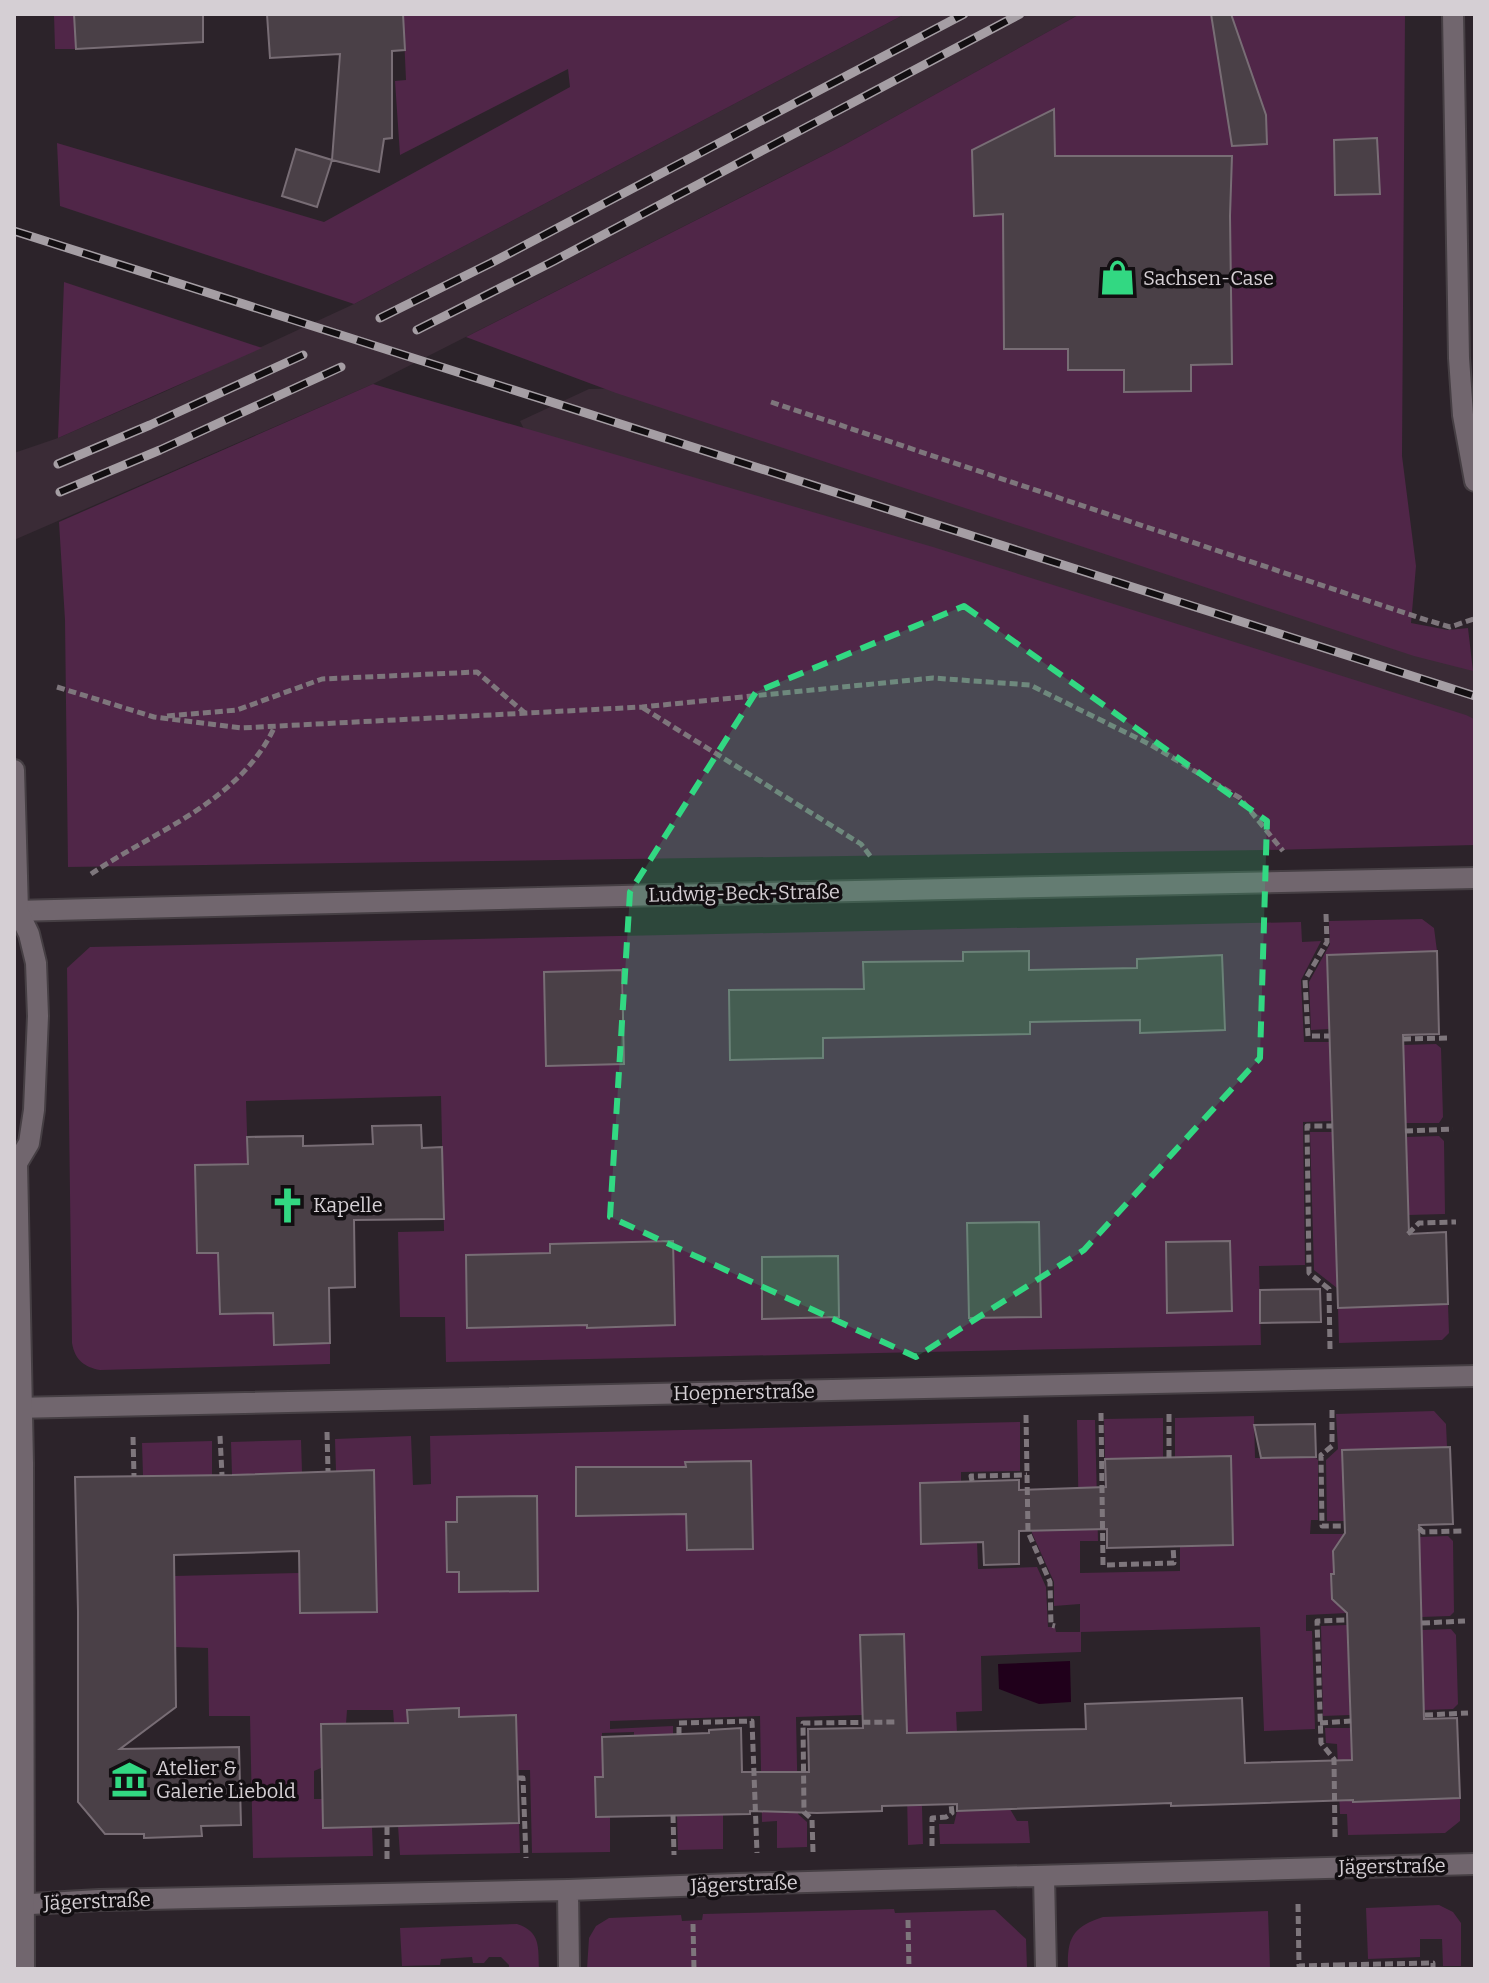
<svg xmlns="http://www.w3.org/2000/svg" width="1489" height="1983" viewBox="0 0 1489 1983" font-family="Bitter,serif">
<rect width="100%" height="100%" fill="#2c232a"/>
<path fill="#3a2b36" d="M905 14H1080L844 145 373 384 14 540V453L58 438 164 392 354 304Z
M633 388 1416 647 1473 671 1474 719 1397 704 529 439 520 421 589 389Z"/>
<path fill="#502648" d="M54 14H74L76 49H55Z
M403 14H905L354 304 60 206 57 143 324 222 570 87 568 69 400 155 395 81 406 80Z
M1080 14H1405L1402 456 1416 566 1411 623 1448 630 1468 628 1473 671 1414 656 616 393 466 337 844 145Z
M64 282 262 348 58 438Z
M373 384 933 547 1466 715 1474 719 1475 845 1266 850 68 867 65 620 59 522Z
M1422 919 1434 928 1437 951 1327 955 1329 1029 1311 1030 1309 982 1330 944 1329 921Z
M1301 922 1302 942 1321 941 1301 980 1304 1042H1330L1332 1121 1303 1122 1305 1265 1259 1266 1261 1345 446 1362 445 1317H400L398 1232 444 1231 441 1096 246 1101 248 1164 196 1165 197 1253H218L220 1314 273 1313 274 1345 330 1343V1364L100 1370C84 1367 75 1360 72 1343L67 968 90 947Z
M1436 1044 1441 1048 1443 1117 1439 1123H1405L1403 1045Z
M1310 1132H1332L1337 1288 1314 1270Z
M1439 1136 1444 1141 1445 1214 1408 1215 1406 1137Z
M1448 1304 1449 1333 1442 1340 1339 1343 1338 1308Z
M1434 1411 1446 1424 1447 1447 1342 1450 1344 1521H1327L1326 1460 1338 1449 1336 1414Z
M1254 1416 1255 1458 1315 1457 1318 1460V1520H1311L1310 1534H1345L1333 1551 1334 1574 1331 1575 1332 1599 1347 1613 1306 1615V1631H1312L1315 1729 1264 1731 1260 1627 1081 1632V1652L981 1656 982 1711 956 1712 957 1733 920 1734 923 1844 908 1845 904 1634 860 1635 862 1715 796 1717 798 1814 807 1822V1847L777 1848V1821L762 1822 760 1716 610 1721V1729L673 1726V1735L634 1736V1732L602 1733 603 1777H595L596 1817H610V1852L532 1853 530 1770H518L516 1715 459 1717 458 1708 407 1709 408 1723H394L393 1710H347L346 1724H321V1768L314 1771V1799H323L372 1827 373 1856 253 1858 250 1716H209L208 1648 175 1647 174 1576 299 1573 300 1613 377 1612 374 1470 336 1471 335 1439 411 1436 413 1485 431 1484 430 1436 1020 1422V1471L961 1472V1482L920 1483 921 1543 977 1542 978 1569 1037 1567 1046 1587 1048 1627H1055L1056 1632H1080V1604L1054 1606V1582L1032 1533 1030 1490 1042 1489 1043 1530H1079L1077 1420H1095L1098 1541H1080V1573L1180 1571V1546L1231 1456 1175 1457V1418Z
M1163 1418V1457L1105 1459 1104 1419Z
M301 1440 302 1472 232 1475 231 1442Z
M212 1441V1475L143 1476 142 1443Z
M1448 1536 1453 1541 1454 1612 1450 1616 1421 1617 1419 1537Z
M1347 1625 1350 1715 1323 1716 1321 1626Z
M1451 1629 1456 1635 1458 1704 1453 1709 1424 1710 1422 1630Z
M1325 1728H1350L1354 1801 1460 1798V1821L1445 1833 1348 1835 1347 1814H1340L1337 1744 1326 1743Z
M1010 1809 1017 1821H1028L1030 1843 940 1844 939 1824H954L957 1811Z
M677 1815H723V1849L678 1850Z
M519 1823 520 1853 400 1855 398 1826Z
M1439 1905 1453 1912 1461 1923V1966H1443L1442 1939H1420V1957L1368 1959 1366 1908Z
M894 1909 895 1913 995 1910 1026 1939 1027 1969H587L589 1938 596 1926 609 1918 681 1915 682 1921 702 1920 703 1914Z
M1268 1911 1270 1969H1068C1067 1937 1073 1927 1103 1917Z
M517 1924C541 1932 538 1947 539 1969H509V1965L501 1957H489L484 1963H473L472 1957 441 1959 440 1965 402 1966 400 1928Z"/>
<path fill="#20001b" d="M1070 1661 1071 1702 1039 1704 999 1689 998 1664Z"/>
<path fill="#4a4047" stroke="#786d75" stroke-width="2" d="M74 14H203V42L76 49Z
M267 14H403L405 50 392 51V138L384 139 379 172 332 160 340 54 270 58Z
M1211 14H1231L1266 115 1267 144 1232 146Z
M1054 109 1055 156H1232L1230 216 1232 364 1191 365V391L1124 392V370H1068V349H1004L1003 214 974 216 972 150Z
M1377 138 1380 194 1335 195 1334 140Z
M296 149 332 160 317 207 282 196Z
M1029 951V970L1137 968V959L1222 955 1225 1030 1140 1033V1020L1030 1022V1034L823 1038V1058L730 1060 729 990 864 989 863 962 963 961V952Z
M1437 951 1439 1034 1403 1035 1409 1234 1446 1232 1448 1304 1338 1308 1327 955Z
M622 970 624 1064 546 1066 544 972Z
M421 1125 422 1148 442 1147 444 1219 354 1220 355 1287 329 1288 330 1343 274 1345 273 1313 220 1314 218 1253H197L195 1165 248 1164 247 1137 303 1136V1146L373 1144 372 1126Z
M1039 1222 1041 1317 969 1318 967 1223Z
M673 1241 675 1325 587 1328V1325L467 1328 466 1255 550 1253V1244Z
M1230 1241 1232 1311 1167 1313 1166 1242Z
M838 1256 839 1317 762 1319V1257Z
M1320 1289 1321 1322 1260 1323V1290Z
M1315 1424 1316 1457 1261 1458 1254 1425Z
M1450 1447 1453 1524 1419 1525 1424 1719 1457 1718 1460 1798 1353 1802V1800L1171 1806V1803L957 1811V1804L882 1806V1811L817 1813 750 1811V1814L596 1817 595 1777H603L602 1737 709 1733V1730L741 1728 742 1772H809L808 1729 863 1728 860 1635 904 1634 907 1733 1086 1729 1085 1704 1242 1698 1245 1763 1352 1760 1347 1613 1332 1599 1331 1574H1334L1333 1551 1345 1533 1342 1450Z
M1231 1456 1233 1545 1107 1548V1529L1019 1531V1564L984 1565 983 1542 921 1544 920 1483 1019 1480V1490L1106 1487 1105 1459Z
M751 1461 753 1549 687 1550 686 1514 576 1516V1467H686L685 1462Z
M374 1470 377 1612 300 1613 299 1551 174 1555 176 1707 120 1749 239 1747 241 1825 201 1826 202 1836 144 1838V1834H105L78 1802V1611L75 1477 232 1475Z
M537 1496 538 1591 459 1592V1572H447L446 1522H457V1497Z
M459 1708V1717L516 1715 519 1823 323 1828 321 1724 408 1723 407 1710Z"/>
<g fill="none" stroke-linecap="round" stroke-linejoin="round">
<defs>
<path id="minor" d="M1453 14 1459 358 1463 415 1475 481
M14 911 663 895 1475 878
M14 1408 1475 1376
M1044 1876 1046 1969
M568 1890 569 1969
M14 1905 99 1900 568 1890 736 1884 1475 1864"/>
<path id="secondary" d="M14 770 18 911 29 934 36 963 38 1016 34 1110 29 1143 17 1163
M14 1157 17 1163 23 1463 24 1969"/>
</defs>
<use href="#minor" stroke="#463f44" stroke-width="24"/>
<use href="#secondary" stroke="#463f44" stroke-width="24"/>
<path stroke="#7e767c" stroke-width="5" stroke-dasharray="8 4" stroke-linecap="butt" d="M771 402 1420 618 1450 627 1474 619
M57 687 154 717 241 728 642 707 933 678 1030 685 1151 745 1240 798 1283 851
M643 708 861 844 871 857
M167 716 237 710 322 679 477 672 526 714
M91 874C156 830 240 802 275 726
M1326 914 1327 942 1305 980 1308 1036H1329
M1403 1039 1451 1038
M1405 1131 1453 1129
M1408 1234 1419 1223 1456 1222
M1330 1349 1329 1289 1309 1273 1307 1126H1332
M1332 1410V1446L1321 1455 1322 1526H1345
M1101 1413 1103 1565 1174 1563 1173 1546
M1169 1414V1458
M1026 1415 1028 1532 1050 1582 1051 1625 1055 1626
M327 1432 328 1471
M220 1436 222 1475
M133 1437 134 1476
M972 1481 971 1476 1027 1475
M1419 1528 1423 1532 1463 1531
M1422 1623 1465 1621
M1425 1715 1468 1713
M1320 1723 1351 1721
M679 1735V1723L752 1721 757 1853
M518 1778H523L526 1858
M673 1815 674 1855
M387 1827V1862
M1335 1837 1334 1759 1321 1743 1317 1621 1347 1620
M932 1846V1818L946 1817 952 1813 951 1804
M813 1852 812 1819 804 1812 803 1723 895 1722
M1298 1904 1299 1966 1337 1965V1969
M908 1920 909 1969
M693 1924 694 1969
M1337 1965 1433 1963V1969"/>
<use href="#minor" stroke="#71666e" stroke-width="20"/>
<use href="#secondary" stroke="#71666e" stroke-width="20"/>
<defs>
<path id="rail" d="M14 231 1475 696
M380 318 491 263 964 14
M417 330 554 261 1020 14
M58 464 150 425 303 355
M60 492 160 450 341 367"/>
</defs>
<use href="#rail" stroke="#a59ea4" stroke-width="9"/>
<use href="#rail" stroke="#120e11" stroke-width="6" stroke-dasharray="18" stroke-linecap="butt"/>
</g>
<path fill="#32d882" fill-opacity="0.2" stroke="#32d882" stroke-width="6" stroke-dasharray="16 10" stroke-linejoin="round" d="M964 606 1267 821 1260 1058 1084 1250 916 1357 610 1217 630 892 756 692Z"/>
<defs>
<symbol id="shop-bare" viewBox="-9 -9 18 18"><path d="M-5-2.5h2.3a2.7 3.5 0 0 1 5.4 0H5L5.5 6h-11ZM-1.5-2.5h3a1.5 2.3 0 0 0-3 0Z" fill="#32d882" stroke="#120e11" stroke-width="2.5" paint-order="stroke"/></symbol>
<symbol id="church-bare" viewBox="-9 -9 18 18"><path d="M-1.2-6h2.4v3.5h3.3v2.4h-3.3V6h-2.4V-.1h-3.3v-2.4h3.3Z" fill="#32d882" stroke="#120e11" stroke-width="2.5" paint-order="stroke"/></symbol>
<symbol id="museum-bare" viewBox="-9 -9 18 18"><path d="M0-6L6-3V-2H-6V-3ZM-5-1h2V3h-2ZM-1-1h2V3h-2ZM3-1h2V3H3ZM-6 4H6V6H-6Z" fill="#32d882" stroke="#120e11" stroke-width="2.5" paint-order="stroke"/></symbol>
</defs>
<g fill-rule="evenodd">
<use href="#shop-bare" x="1092" y="252" width="51" height="51"/>
<use href="#church-bare" x="262" y="1180" width="51" height="51"/>
<use href="#museum-bare" x="104" y="1754" width="51" height="51"/>
</g>
<g text-anchor="middle" stroke-width="7" stroke-linejoin="round" paint-order="stroke">
<g font-size="20" fill="#d5cfd4" stroke="#120e11" text-anchor="start">
<text x="1143" y="285">Sachsen-Case</text>
<text x="313" y="1212">Kapelle</text>
<text x="156" y="1775">Atelier &amp;<tspan x="156" dy="23">Galerie Liebold</tspan></text>
</g>
<g font-size="20" fill="#d5cfd4" stroke="#120e11">
<text transform="translate(744 893) rotate(-1)" y="7">Ludwig-Beck-Straße</text>
<text transform="translate(744 1392) rotate(-1)" y="7">Hoepnerstraße</text>
<text transform="translate(1392 1866) rotate(-1)" y="7">Jägerstraße</text>
<text transform="translate(744 1884) rotate(-2)" y="7">Jägerstraße</text>
<text transform="translate(97 1901) rotate(-2)" y="7">Jägerstraße</text>
</g>
</g>
<rect width="1489" height="1983" fill="none" stroke="#d5cfd4" stroke-width="32"/>
</svg>
